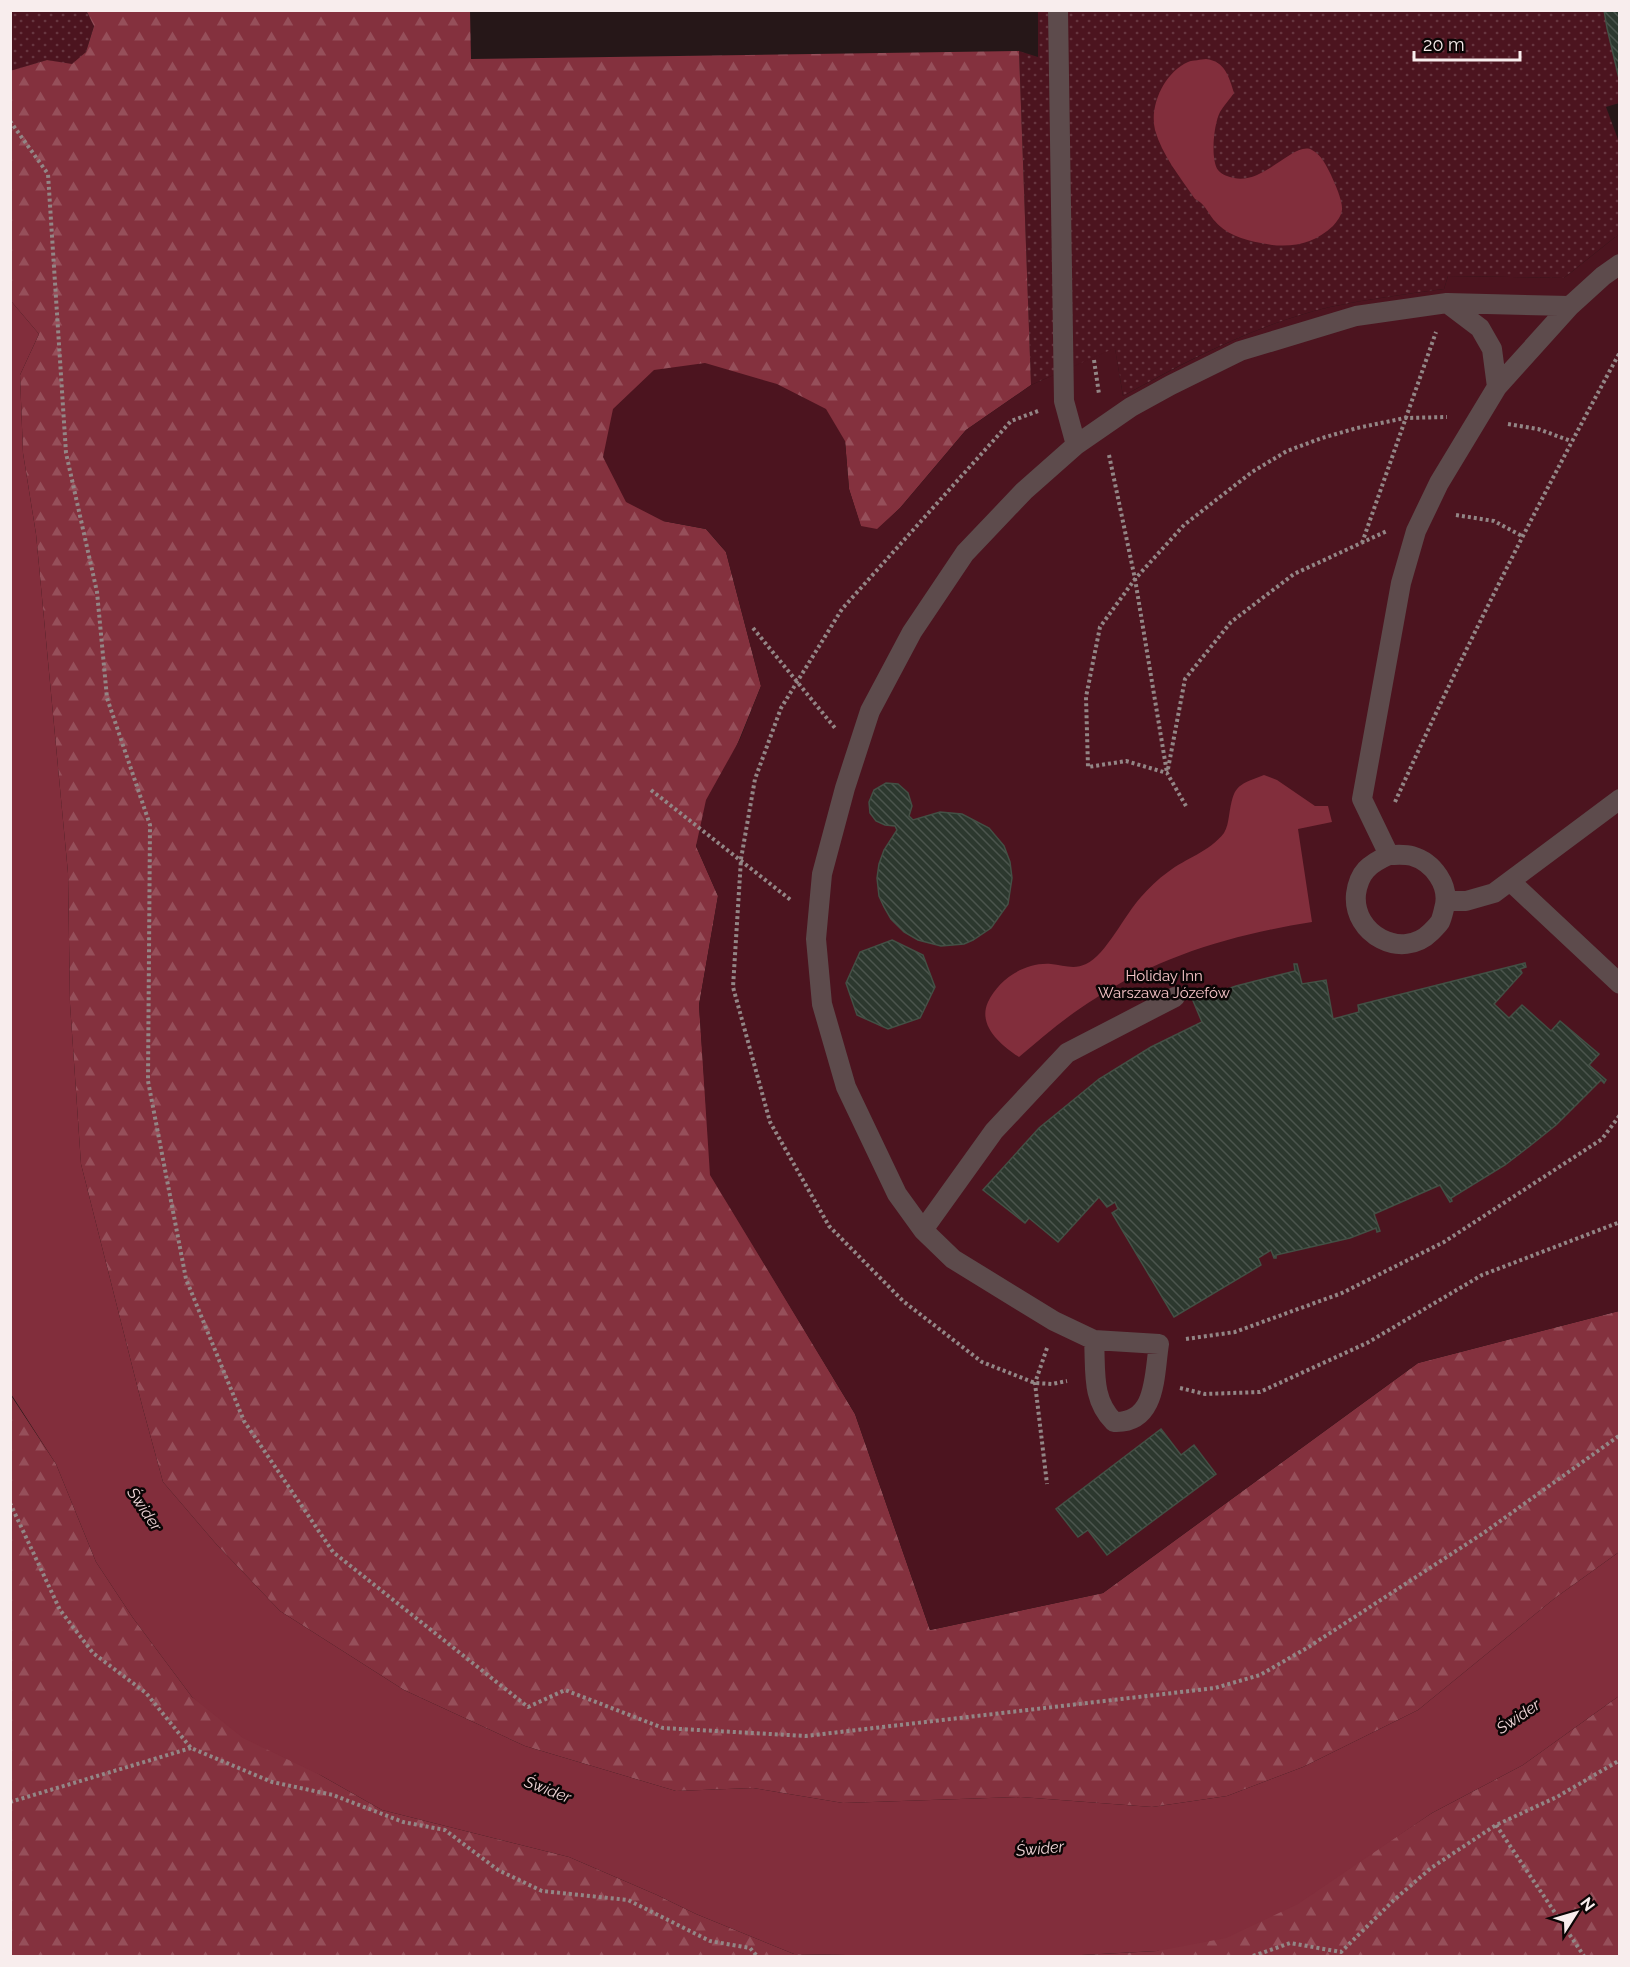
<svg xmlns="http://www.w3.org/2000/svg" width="1630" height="1967" viewBox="0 0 1630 1967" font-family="Raleway,sans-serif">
<defs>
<pattern id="grass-dots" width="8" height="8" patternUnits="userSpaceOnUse" patternTransform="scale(1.5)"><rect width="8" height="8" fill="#4c141f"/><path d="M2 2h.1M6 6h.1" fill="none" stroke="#673640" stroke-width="1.8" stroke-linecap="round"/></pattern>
<pattern id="forest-firs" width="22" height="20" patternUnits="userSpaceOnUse" patternTransform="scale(1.5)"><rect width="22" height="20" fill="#84313e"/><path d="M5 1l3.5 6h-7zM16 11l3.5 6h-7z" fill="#964f5a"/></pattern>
<pattern id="building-back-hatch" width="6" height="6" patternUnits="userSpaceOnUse" patternTransform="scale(1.5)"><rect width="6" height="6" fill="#2c382e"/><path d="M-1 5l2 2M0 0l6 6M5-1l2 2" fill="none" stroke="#4b554d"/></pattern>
</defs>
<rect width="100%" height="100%" fill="#261718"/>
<path fill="url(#grass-dots)" d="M11 11H86L94 25 86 52 72 65 47 60 11 71Z
M1038 11H1619V103L1606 107 1619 142V234L1564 278 1448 276 1444 289C1406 294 1368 299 1330 307 1257 324 1188 360 1123 396L1115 349 1031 385 1019 51 1038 57Z"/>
<path fill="url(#forest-firs)" d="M86 10 470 11 471 59 1019 51 1031 385 966 430 900 508 877 530 861 527 849 489 845 441 663 521 706 529 726 552 761 686 696 846 718 896 699 1005 711 1175 855 1414 930 1630 1103 1593 1418 1363 1619 1311V1552L1555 1598 1418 1710 1303 1767 1227 1796 1152 1807 1021 1797 843 1803 753 1788 676 1791 525 1746 404 1690 280 1611 217 1545 163 1482 143 1409 81 1164 70 1004 68 873 36 534 23 453 20 375 39 334 11 301 10 71 47 60 72 64 86 52 94 26Z
M10 1394 56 1464 96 1562 133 1618 192 1697 322 1776 382 1810 569 1857 657 1895 696 1914 794 1954 897 1956H11Z
M1619 1696V1956H1063L1157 1951 1382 1846 1432 1813 1523 1765Z"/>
<path fill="#4c141f" d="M1619 234V1311L1418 1363 1103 1593 930 1630 855 1414 710 1175 699 1005 718 896 696 846 706 800 740 739 761 686 726 552 706 529 663 521 626 502 603 457 613 409 654 370 705 363 777 384 826 409 845 441 849 489 861 526 877 529 900 508 966 430 1031 385 1115 348 1123 396C1189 360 1257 324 1330 307 1368 299 1406 294 1444 289L1448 276 1564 278Z"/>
<path fill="#822e3c" d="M1206 59C1225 61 1229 77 1234 93 1230 99 1224 105 1220 112 1214 123 1210 159 1218 170 1222 175 1229 177 1234 178 1264 185 1295 140 1312 150 1322 155 1327 167 1331 175 1335 184 1343 201 1342 210 1341 217 1337 221 1333 226 1313 245 1288 249 1261 243 1243 240 1225 234 1213 219 1207 211 1204 203 1195 199 1180 177 1162 155 1155 130 1149 105 1165 72 1188 62 1193 60 1201 60 1206 59Z
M11 301 39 334 20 375 23 453 36 534 68 873 70 1004 81 1164 143 1409 163 1482 217 1545 280 1611 404 1690 525 1746 676 1791 753 1788 843 1803 1021 1797 1152 1807 1227 1796 1303 1767 1418 1710 1555 1598 1619 1552V1696L1523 1765 1432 1813 1298 1904 1226 1938 1157 1951 1063 1956H897L794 1954 696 1914 657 1895 569 1857 382 1810 322 1776 243 1738 192 1697 133 1618 96 1562 56 1464 11 1394Z
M1264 775 1277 780 1315 806H1328L1332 822 1298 829 1312 922C1236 934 1161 955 1096 998 1068 1015 1044 1036 1019 1057 1002 1046 977 1026 988 1002 999 979 1025 962 1051 964 1063 965 1074 970 1086 964 1106 955 1125 914 1141 897 1149 888 1158 879 1168 872 1186 858 1209 852 1224 833 1227 828 1228 822 1229 816 1234 786 1235 786 1264 775Z"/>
<path fill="url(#building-back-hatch)" stroke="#435045" stroke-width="1.5" d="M1604 10H1620V83L1607 28Z
M886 783 898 784 908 793 912 806 909 816 913 820 940 812 962 814 989 828 1004 846 1010 862 1012 878 1008 904 991 928 973 940 964 944 941 946 918 940 904 932 891 919 884 907 879 896 877 878 879 864 884 850 897 830 895 826 885 825 876 821 870 813 869 802 874 790Z
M892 940 923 955 935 987 920 1018 888 1029 857 1015 846 983 860 952Z
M1525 963 1526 967 1520 969 1522 973 1494 1004 1509 1018 1522 1005 1551 1031 1560 1021 1599 1054 1589 1065 1606 1080 1604 1083 1601 1080 1556 1125 1531 1145 1505 1165 1451 1198 1452 1201 1450 1202 1440 1185 1374 1214 1380 1231 1377 1232 1376 1228 1350 1238 1276 1255V1258H1274L1271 1250 1258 1258 1261 1265 1174 1317 1112 1213 1118 1209 1115 1202 1107 1207 1099 1197 1058 1242 1029 1218 1025 1223 983 1190 1039 1128 1099 1079 1151 1047 1202 1022 1191 996 1194 995 1197 1000 1236 986 1295 971 1294 964H1297L1302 984 1326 980 1333 1019 1359 1012 1358 1005Z
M1161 1429 1181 1455 1194 1445 1216 1474 1107 1555 1088 1530 1078 1537 1056 1509Z"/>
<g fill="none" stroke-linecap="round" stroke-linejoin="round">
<path stroke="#938686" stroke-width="4" stroke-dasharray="3 3" stroke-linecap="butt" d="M10 121 48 174 66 453 97 592 107 698 150 825 148 1081 186 1279 244 1421 333 1552 528 1707 565 1690 663 1728 806 1736 1215 1688 1260 1675 1307 1648 1482 1534 1620 1435
M1094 360 1099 394
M1038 411 1011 421 842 609 781 708 755 779 741 859 733 987 770 1122 829 1226 903 1301 982 1362 1035 1383 1052 1384 1067 1381
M1508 424 1538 429 1571 441
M1109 455 1135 579 1167 773
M1456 515 1494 521 1522 536
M1362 543 1436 332
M753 628 835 728
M1168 769 1185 679 1231 622 1294 574 1387 531
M651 790 792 901
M1395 802C1464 649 1540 499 1620 352
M1186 806 1167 773 1126 761 1088 767 1086 697 1100 627 1135 579 1184 525 1252 472 1287 451 1322 438 1357 428 1405 418 1447 417
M1186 1339 1235 1332 1342 1293 1444 1242 1602 1139 1620 1115
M1047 1348 1035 1383 1047 1484
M1180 1388 1205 1394 1260 1392 1367 1343 1482 1275 1620 1222
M10 1503 60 1610 93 1653 146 1693 191 1748 272 1782 333 1795 403 1822 445 1830 498 1870 542 1891 628 1900 710 1941 750 1948 757 1956
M10 1802 191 1748
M1496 1825 1584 1956
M1253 1956 1290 1943 1341 1952 1394 1900 1431 1868 1496 1825 1557 1797 1620 1760"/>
<path stroke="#5d4b4c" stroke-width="20" d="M1058 10 1064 401 1076 445
M1497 387 1492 349 1480 328 1447 303 1570 306
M1389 855 1362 799 1401 583 1416 531 1439 483 1497 387 1570 306 1603 276 1620 264
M1389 855C1396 855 1405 854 1412 856 1433 862 1451 886 1444 909 1443 913 1442 918 1440 922 1438 925 1434 929 1431 932 1402 961 1352 934 1356 894 1359 872 1369 864 1389 855Z
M1510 881 1620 984
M1446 901H1466L1494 893 1620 799
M923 1230 994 1131 1067 1053 1175 997
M1094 1340C1096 1371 1091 1399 1114 1422 1157 1424 1154 1375 1159 1344L1094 1340 1054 1321 953 1259 923 1230 897 1194 846 1087 822 1004 816 939 822 874 845 788 870 711 912 632 965 553 1024 491 1076 445 1131 407 1171 385 1240 351 1356 316 1447 303"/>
</g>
<g text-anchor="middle" stroke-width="5" stroke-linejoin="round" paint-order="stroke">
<g font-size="15" fill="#f7c5c8" stroke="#0b0505">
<text x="1164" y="981">Holiday Inn<tspan x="1164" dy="17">Warszawa Józefów</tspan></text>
</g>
<g font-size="16" font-style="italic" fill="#eed4d6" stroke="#0b0505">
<text transform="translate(145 1509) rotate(56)" y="6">Świder</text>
<text transform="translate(1518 1716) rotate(-34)" y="6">Świder</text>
<text transform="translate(548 1789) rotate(21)" y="6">Świder</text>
<text transform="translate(1040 1848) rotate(-5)" y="6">Świder</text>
</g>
</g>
<rect width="1630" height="1967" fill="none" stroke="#f8eded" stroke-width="24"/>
<g transform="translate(1576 1913) rotate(53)" stroke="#0b0505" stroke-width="4.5" paint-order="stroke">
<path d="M0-4.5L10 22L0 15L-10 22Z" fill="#f8eded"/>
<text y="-9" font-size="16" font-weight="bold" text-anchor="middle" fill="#f8eded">N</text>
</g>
<path d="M1414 51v9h106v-9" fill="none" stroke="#f8eded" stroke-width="3"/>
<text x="1423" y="51" font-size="18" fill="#f8eded" stroke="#0b0505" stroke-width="4.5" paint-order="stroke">20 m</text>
</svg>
